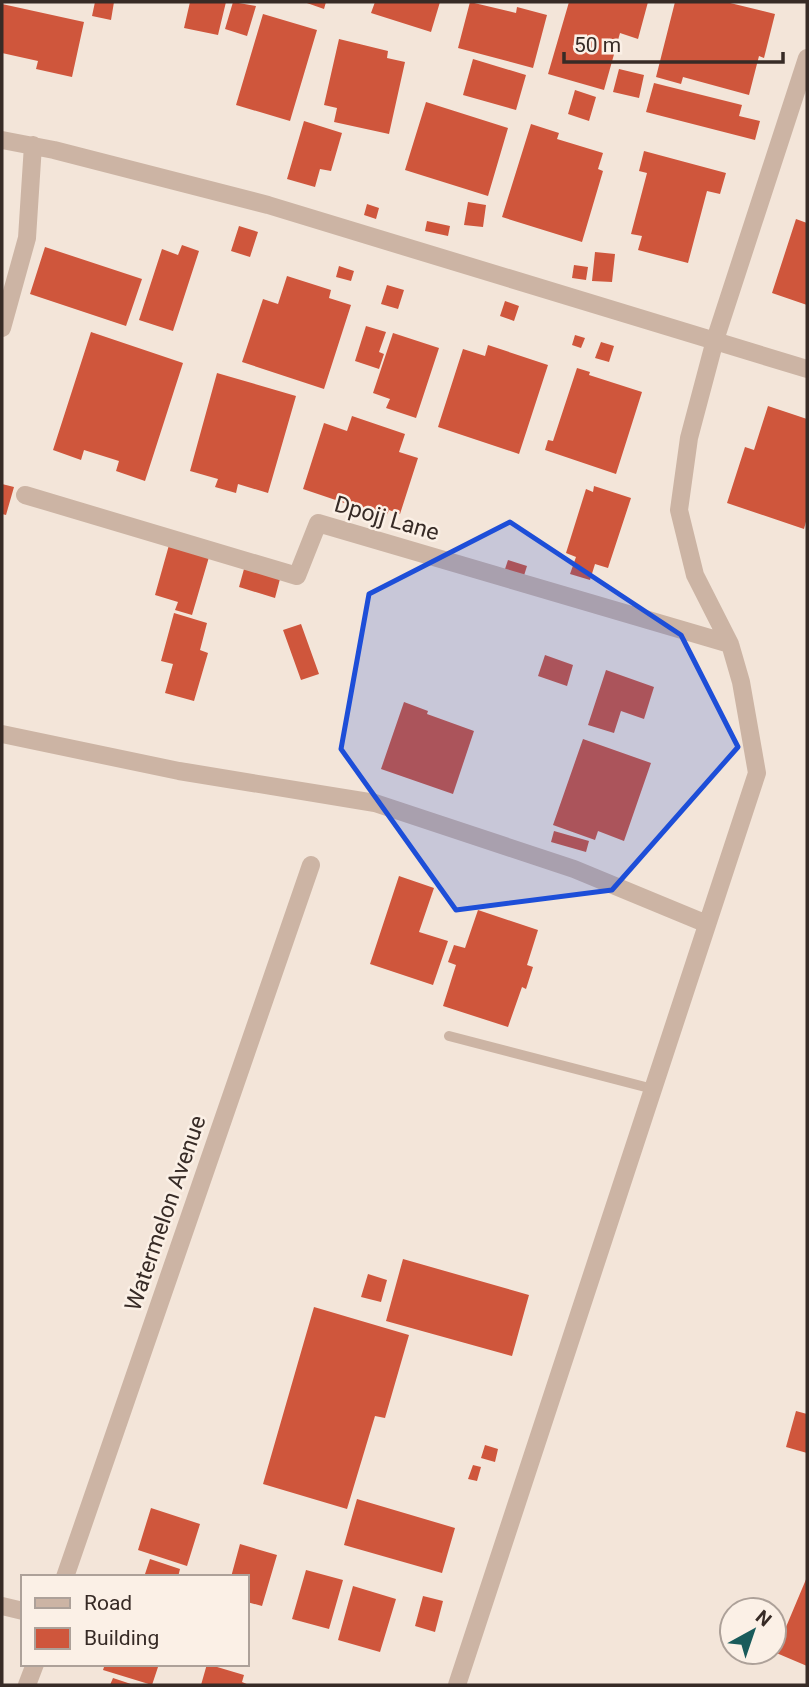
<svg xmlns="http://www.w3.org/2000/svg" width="809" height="1687" viewBox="0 0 809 1687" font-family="Roboto,sans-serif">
<rect width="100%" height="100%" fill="#f3e5d9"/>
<path fill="#cf563c" d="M95 2H114L111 20 92 16Z
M190 2H226L218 35 184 28Z
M233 2 256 6 247 36 225 29Z
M304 2H326L324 9Z
M375 2H440L431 32 371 13Z
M470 2 516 13 517 7 547 15 533 68 458 48Z
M569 2H648L638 39 620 33 604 90 548 74Z
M675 2H726L775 14 764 58 759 56 749 95 683 77 681 84 656 77Z
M2 4 84 22 72 77 36 69 38 61 2 53Z
M263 14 317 30 290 121 236 105Z
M339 39 388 51 387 58 405 62 389 134 334 122 337 108 324 105Z
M473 59 526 75 516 110 463 95Z
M619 69 644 75 639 98 613 92Z
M654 83 742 105 739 116 760 121 755 140 646 112Z
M575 90 596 97 589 121 568 114Z
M426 102 508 128 488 196 405 170Z
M304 121 342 133 331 171 320 169 315 187 287 179Z
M531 124 559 133 557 139 603 153 598 169 603 171 582 242 502 217Z
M644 151 726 173 720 194 707 191 688 263 638 250 642 236 631 234 647 173 639 171Z
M468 202 486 205 483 227 464 225Z
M367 204 379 208 376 219 364 215Z
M796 219 807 223V305L772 293Z
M427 221 450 226 448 236 425 231Z
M239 226 258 232 250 257 231 251Z
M182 245 199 251 173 331 139 320 162 249 178 255Z
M45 247 142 279 126 326 30 294Z
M595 252 615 254 612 282 592 281Z
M574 265 588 267 586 280 572 278Z
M339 266 354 271 351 281 336 277Z
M287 276 331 290 329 298 351 305 324 389 242 362 263 299 278 304Z
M387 285 404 290 398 309 381 304Z
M505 301 519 306 514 321 500 316Z
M366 326 386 332 379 352 384 354 379 369 355 361Z
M91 332 183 363 145 481 116 471 119 461 84 450 81 460 53 450Z
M393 333 439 348 416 418 386 408 390 399 373 393Z
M575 335 585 338 581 348 572 345Z
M601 342 614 346 609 362 595 358Z
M488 345 548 365 519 454 438 427 463 349 485 356Z
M577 368 590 372 589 375 642 392 616 474 545 450 548 440 553 441Z
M217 373 296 396 268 493 238 484 236 493 215 487 218 479 190 471Z
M768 406 807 419V518L804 529 727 503 745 447 754 450Z
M352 416 405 434 399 452 418 458 400 514 389 510 386 517 303 489 324 423 347 431Z
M2 484 14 487 6 515 2 514Z
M594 486 631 498 608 568 595 564 590 580 570 574 576 557 566 553 586 489 593 492Z
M169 545 209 557 192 615 175 610 178 602 155 595Z
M508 560 527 566 522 582 503 575Z
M244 569 280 579 275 598 239 587Z
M174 613 207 623 200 650 208 653 194 701 165 693 173 664 161 661Z
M301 624 319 674 301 680 283 630Z
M545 655 573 665 567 686 538 676Z
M606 670 654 687 644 719 621 711 614 733 588 725Z
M404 702 428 711 427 714 474 731 453 794 381 769Z
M583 739 651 763 624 841 598 831 595 840 553 825Z
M554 831 589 841 586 852 551 842Z
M399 876 434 888 419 932 448 941 433 985 370 964Z
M478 910 538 930 527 965 533 967 526 989 522 987 508 1027 443 1006 456 965 448 962 454 945 465 948Z
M403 1259 529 1295 512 1356 386 1321Z
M368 1274 387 1280 381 1302 361 1297Z
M314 1307 409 1335 385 1418 375 1416 347 1509 263 1484Z
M796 1411 807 1414V1453L786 1447Z
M485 1445 498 1449 495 1462 481 1458Z
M473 1465 481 1467 477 1481 468 1479Z
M357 1499 455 1528 442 1573 344 1545Z
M151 1508 200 1524 187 1566 138 1550Z
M240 1544 277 1555 262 1606 247 1602V1577H231Z
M150 1559 180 1569 178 1577H144Z
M306 1570 343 1580 329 1629 292 1619Z
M807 1577V1666L774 1652V1622L786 1627Z
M353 1586 396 1599 380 1652 338 1640Z
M423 1596 443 1601 435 1632 415 1626Z
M105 1664H159L152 1685 103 1670Z
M207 1664 244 1675 242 1682 249 1685H201Z
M113 1678 134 1685H110Z"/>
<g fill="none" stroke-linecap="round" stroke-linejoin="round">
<path stroke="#ccb4a4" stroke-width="10" d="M449 1036 653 1089"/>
<path stroke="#ccb4a4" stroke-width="18" d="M2 140 54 150 268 205 807 369
M2 328 27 238 33 145
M25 495 297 576 318 523 730 644
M2 734 179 771 375 803 574 869 707 924
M65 1577 311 865
M2 1606 23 1611
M27 1685 35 1664
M457 1685 757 773 741 682 730 644 695 575 679 510 689 438 715 340 807 58"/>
</g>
<path fill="#1d4ed8" fill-opacity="0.2" stroke="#1d4ed8" stroke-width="5" stroke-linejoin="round" d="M510 522 681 635 738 747 612 890 456 910 341 749 369 594Z"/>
<g text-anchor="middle" stroke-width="5" stroke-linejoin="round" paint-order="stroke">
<g font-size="23" fill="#372b26" stroke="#fbf0e6">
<text transform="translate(387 518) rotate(16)" y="8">Dpojj Lane</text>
<text transform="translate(165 1213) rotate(-71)" y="8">Watermelon Avenue</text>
</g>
</g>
<rect width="809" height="1687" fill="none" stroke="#372b26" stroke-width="7"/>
<rect x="21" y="1575" width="228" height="91" fill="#fbf0e6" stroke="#ada199" stroke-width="2"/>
<rect x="35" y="1598" width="35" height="10" fill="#ccb4a4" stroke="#ada199" stroke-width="2"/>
<text x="84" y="1610" font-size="21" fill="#372b26">Road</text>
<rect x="35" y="1628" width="35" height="21" fill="#cf563c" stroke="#ada199" stroke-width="2"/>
<text x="84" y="1645" font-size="21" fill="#372b26">Building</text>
<g transform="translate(753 1631) rotate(40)"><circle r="33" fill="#fbf0e6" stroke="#ada199" stroke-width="2"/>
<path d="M0-5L12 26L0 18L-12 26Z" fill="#195b5b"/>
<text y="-10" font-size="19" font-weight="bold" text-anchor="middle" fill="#372b26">N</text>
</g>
<path d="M564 52v10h219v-10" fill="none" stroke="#372b26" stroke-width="3.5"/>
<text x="574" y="52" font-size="21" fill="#372b26" stroke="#fbf0e6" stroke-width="5" paint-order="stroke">50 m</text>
</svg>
